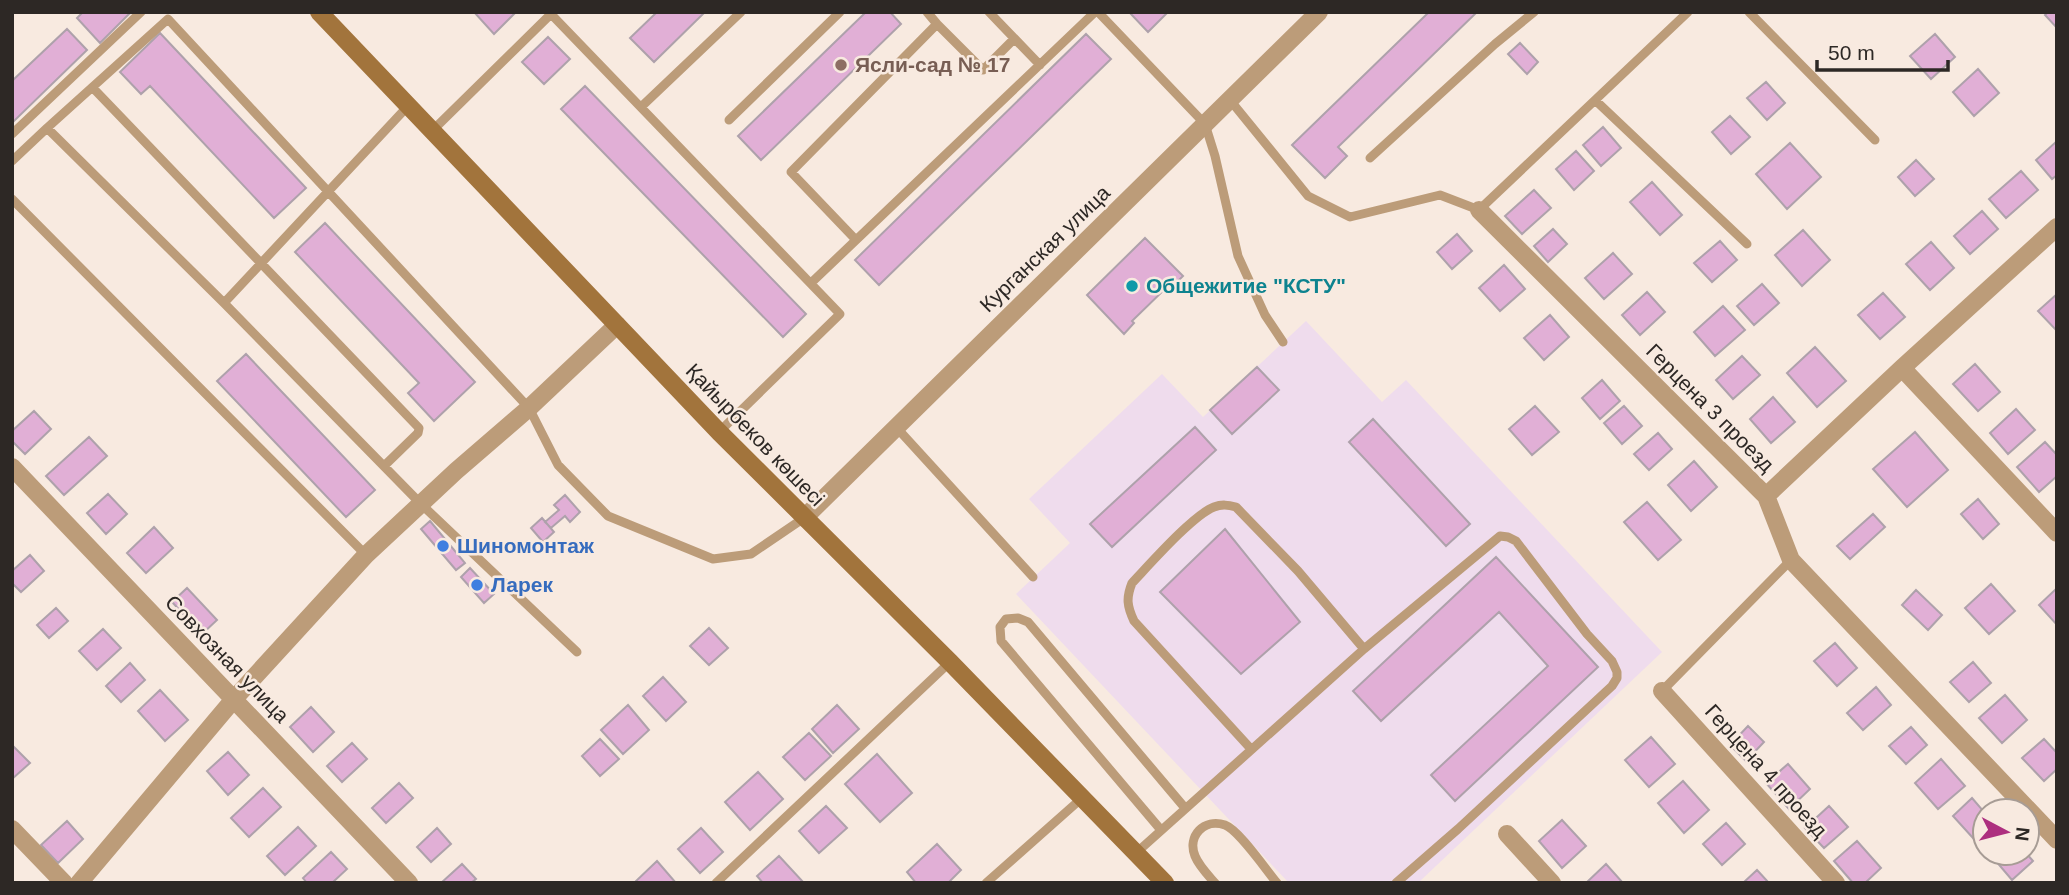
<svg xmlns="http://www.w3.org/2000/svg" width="2069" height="895" viewBox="0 0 2069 895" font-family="Arial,sans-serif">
<rect width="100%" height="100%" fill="#f8eae0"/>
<path fill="#efdced" d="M1306 321 1382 402 1406 380 1662 652 1418 883H1289L1016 594 1070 543 1029 499 1162 374 1203 417Z"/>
<path fill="#e1afd6" stroke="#aea1ab" stroke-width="2" d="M83 12H131L100 43 77 18Z
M474 12H516L494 34Z
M657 12H705L654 62 630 38Z
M866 12H890L901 24 761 160 738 136Z
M1129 12H1168L1148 32Z
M1429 12H1477L1338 147 1347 156 1325 178 1292 145Z
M2048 12H2057V28L2045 15Z
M67 29 87 50 12 123V81Z
M160 33 306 188 274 218 150 86 141 94 120 72Z
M1086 34 1111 59 879 285 855 260Z
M1935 34 1955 57 1931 79 1910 56Z
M548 37 570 59 544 84 522 62Z
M1520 43 1538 62 1527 74 1508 54Z
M1978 69 1999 93 1974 116 1953 92Z
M1766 82 1785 103 1767 120 1747 98Z
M585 86 806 314 783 337 561 109Z
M1730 116 1750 137 1731 154 1712 132Z
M1603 127 1621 148 1601 166 1583 145Z
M2057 141V175L2052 179 2036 160Z
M1790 143 1821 177 1787 209 1756 174Z
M1576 151 1594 171 1574 190 1556 169Z
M1916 160 1934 179 1915 196 1898 177Z
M2021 171 2038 190 2006 218 1989 199Z
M1652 182 1682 215 1660 235 1630 202Z
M1534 190 1551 208 1522 234 1505 216Z
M1982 211 1998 229 1970 254 1954 236Z
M325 223 475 382 434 421 408 393 419 383 295 252Z
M1553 229 1567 244 1548 262 1534 246Z
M1803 230 1830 260 1802 286 1775 255Z
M1457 234 1472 251 1452 269 1437 252Z
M1145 238 1183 276 1171 288 1169 285 1132 321 1134 323 1124 334 1087 295Z
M1720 241 1737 260 1712 282 1694 263Z
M1931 242 1954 268 1930 290 1906 264Z
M1613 253 1632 274 1604 299 1585 278Z
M1504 265 1525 289 1500 311 1479 288Z
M1762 284 1779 303 1754 325 1737 306Z
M1647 292 1665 312 1640 335 1622 315Z
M1883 293 1905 317 1880 339 1858 315Z
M2057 294V331L2038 311Z
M1723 306 1745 330 1715 356 1694 332Z
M1550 315 1569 337 1544 360 1524 338Z
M1815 347 1846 381 1817 407 1787 373Z
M246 354 375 490 346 517 217 381Z
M1742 356 1760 375 1733 399 1716 380Z
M1975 364 2000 392 1978 411 1953 384Z
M1257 367 1279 390 1232 434 1210 410Z
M1602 380 1620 401 1600 419 1582 398Z
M1773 397 1795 422 1771 443 1750 419Z
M1535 406 1559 432 1532 455 1509 429Z
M1624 406 1642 426 1622 444 1604 423Z
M2016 409 2035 430 2008 454 1990 433Z
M34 411 51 429 25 454 12 441V431Z
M1373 419 1470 524 1446 546 1349 442Z
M1195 427 1216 450 1112 547 1090 524Z
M1915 432 1948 470 1907 507 1873 469Z
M1658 433 1672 449 1649 470 1634 454Z
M89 437 107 456 64 495 46 476Z
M2045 442 2057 455V476L2039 492 2017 467Z
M1694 461 1717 487 1691 511 1668 485Z
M108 494 127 514 106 534 87 513Z
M565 495 580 512 570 522 565 516 551 528 545 522 559 510 554 505Z
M1978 499 1999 524 1983 539 1961 514Z
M1647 502 1681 540 1658 560 1624 522Z
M1873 514 1885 527 1850 559 1837 546Z
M542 518 554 532 543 542 531 528Z
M430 521 465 563 456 570 421 529Z
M154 527 173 548 146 573 127 553Z
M1225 529 1300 622 1241 674 1160 592Z
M30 555 44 571 21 592 12 583V571Z
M1496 557 1598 667 1455 801 1431 775 1548 666 1499 612 1381 721 1353 691Z
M470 568 494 594 484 603 461 577Z
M1991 584 2015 611 1989 634 1965 608Z
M187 588 217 620 202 634 172 602Z
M2057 588V625L2039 605Z
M1916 590 1942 615 1928 630 1902 605Z
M56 608 68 621 49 638 37 625Z
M709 628 728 648 709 665 690 646Z
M103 629 121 648 97 670 79 651Z
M1835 643 1857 668 1837 686 1814 661Z
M1973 662 1991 683 1969 702 1950 682Z
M130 663 145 680 121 702 106 686Z
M663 677 686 702 666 721 643 696Z
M1876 687 1891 705 1863 730 1847 713Z
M160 690 188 720 165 741 138 711Z
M2005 695 2027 720 2002 743 1979 718Z
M628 705 649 730 623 754 601 730Z
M837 705 859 729 833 753 812 729Z
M311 707 334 732 313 752 290 727Z
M1748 726 1764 742 1746 761 1730 745Z
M1911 727 1927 745 1906 764 1889 746Z
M809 733 831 756 805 780 783 757Z
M1651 737 1675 764 1649 787 1625 760Z
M600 739 619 759 600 776 582 756Z
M2044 739 2057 753V769L2044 781 2022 758Z
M352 743 367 759 342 782 327 766Z
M12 745 30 763 12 779Z
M228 752 249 775 228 795 207 771Z
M877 754 912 793 880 822 845 784Z
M1941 759 1965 786 1938 809 1915 783Z
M1788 764 1810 789 1789 809 1766 783Z
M758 772 783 799 750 830 725 802Z
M1683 781 1709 810 1684 833 1658 803Z
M399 783 413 798 386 823 372 808Z
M263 788 281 807 249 837 231 818Z
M1972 798 1985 813V827L1973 838 1953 816Z
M826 806 847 828 819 853 799 831Z
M1829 806 1848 827 1824 848 1805 828Z
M1562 820 1586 846 1562 868 1539 841Z
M67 821 83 839 58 863 41 845Z
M1726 823 1745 844 1722 865 1703 844Z
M298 827 316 846 285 875 267 856Z
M437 828 451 844 431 862 417 847Z
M701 828 723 852 700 873 678 849Z
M1857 841 1881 868 1865 883H1853L1834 861Z
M937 844 961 870 948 883H916L907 872Z
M331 852 347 869 332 883H307L303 878Z
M2002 853H2026L2033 861 2012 880 1995 860Z
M779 856 804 883H763L757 876Z
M657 861 676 883H634Z
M462 864 476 879 471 883H441Z
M1606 864 1623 883H1586Z
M1757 870 1769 883H1743Z"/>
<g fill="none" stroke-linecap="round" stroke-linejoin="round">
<path stroke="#bc9c79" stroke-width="9" d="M549 12 840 314 719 432
M927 12 937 24
M989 12 1040 65
M1098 12 1205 124 1215 156 1238 256 1265 315 1283 342
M1749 12 1875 140
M93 88 419 428 418 433 384 466
M1230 100 1308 196 1350 217 1440 195 1479 210 1688 12
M1595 100 1747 244
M641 107 741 12
M729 120 840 12
M47 128 168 19 529 408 558 465 608 516 713 559 751 554 804 518
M432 131 553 12
M12 134 141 12
M1370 158 1495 44 1534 12
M12 161 47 128 224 303 421 504 577 652
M12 199 366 555
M856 240 791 172 937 24 983 70 1014 39
M811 283 1095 12
M224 303 408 106
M896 427 1033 577
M1662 691 1791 560
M1251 749 1134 621C1127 606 1126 598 1132 583 1150 564 1193 515 1214 507 1222 504 1228 505 1236 507L1298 571 1364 649
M1161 830 1001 641 1000 627 1006 619 1018 618 1028 622 1185 808
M1136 853 1364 649 1500 536 1508 537 1516 541 1587 634 1612 661 1617 672V678L1612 686 1458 829 1396 883
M716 883 950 662
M986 883 1082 798
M1215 883C1208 875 1199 866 1195 856 1187 836 1204 818 1225 825 1239 830 1266 870 1277 883"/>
<path stroke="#bc9c79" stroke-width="18" d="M1479 210 1766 496 1791 560 2057 840
M1902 368 2057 533
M12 467 409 883
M1766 496 1902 368 2057 227
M1662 691 1836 883
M12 829 64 883
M1507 834 1552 883
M79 883 234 699 366 555 456 471 529 408 617 325"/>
<path stroke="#bc9c79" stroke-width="18" d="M804 518 1319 12"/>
<path stroke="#a2743c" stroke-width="18" d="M319 12 719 432 950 662 1165 883"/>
</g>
<circle fill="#8d6e63" stroke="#f8eae0" stroke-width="2.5" cx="841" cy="65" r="7"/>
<circle fill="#0f9aa8" stroke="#f8eae0" stroke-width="2.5" cx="1132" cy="286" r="7"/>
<g fill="#3f7fe0" stroke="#f8eae0" stroke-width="2.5">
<circle cx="443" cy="546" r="7"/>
<circle cx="477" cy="585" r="7"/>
</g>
<g text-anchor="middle" stroke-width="5" stroke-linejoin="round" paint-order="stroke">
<g font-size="21" font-weight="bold" fill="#785e54" stroke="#f8eae0" text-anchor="start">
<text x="855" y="72">Ясли-сад № 17</text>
</g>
<g font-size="21" fill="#2d2825" stroke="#f8eae0">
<text transform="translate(1045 249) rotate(-44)" y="7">Курганская улица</text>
<text transform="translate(1710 408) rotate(45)" y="7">Герцена 3 проезд</text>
<text transform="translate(755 435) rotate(46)" y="7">Қайырбеков көшесі</text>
<text transform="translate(227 659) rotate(46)" y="7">Совхозная улица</text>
<text transform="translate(1766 771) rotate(48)" y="7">Герцена 4 проезд</text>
</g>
<g font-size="21" font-weight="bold" fill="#0d838f" stroke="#f8eae0" text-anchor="start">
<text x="1146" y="293">Общежитие "КСТУ"</text>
</g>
<g font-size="21" font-weight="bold" fill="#366cbe" stroke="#f8eae0" text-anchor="start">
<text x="457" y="553">Шиномонтаж</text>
<text x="491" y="592">Ларек</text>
</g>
</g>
<rect width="2069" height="895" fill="none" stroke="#2d2825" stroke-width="28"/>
<g transform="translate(2006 832) rotate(97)"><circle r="33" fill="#f8eae0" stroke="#a79c95" stroke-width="2"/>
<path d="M0-5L12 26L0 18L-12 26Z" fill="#ad2f7f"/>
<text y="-10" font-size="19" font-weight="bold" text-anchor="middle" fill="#2d2825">N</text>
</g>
<path d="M1817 60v10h131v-10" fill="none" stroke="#2d2825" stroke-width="3.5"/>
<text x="1828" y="60" font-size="21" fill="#2d2825" stroke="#f8eae0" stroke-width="5" paint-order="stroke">50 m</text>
</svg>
